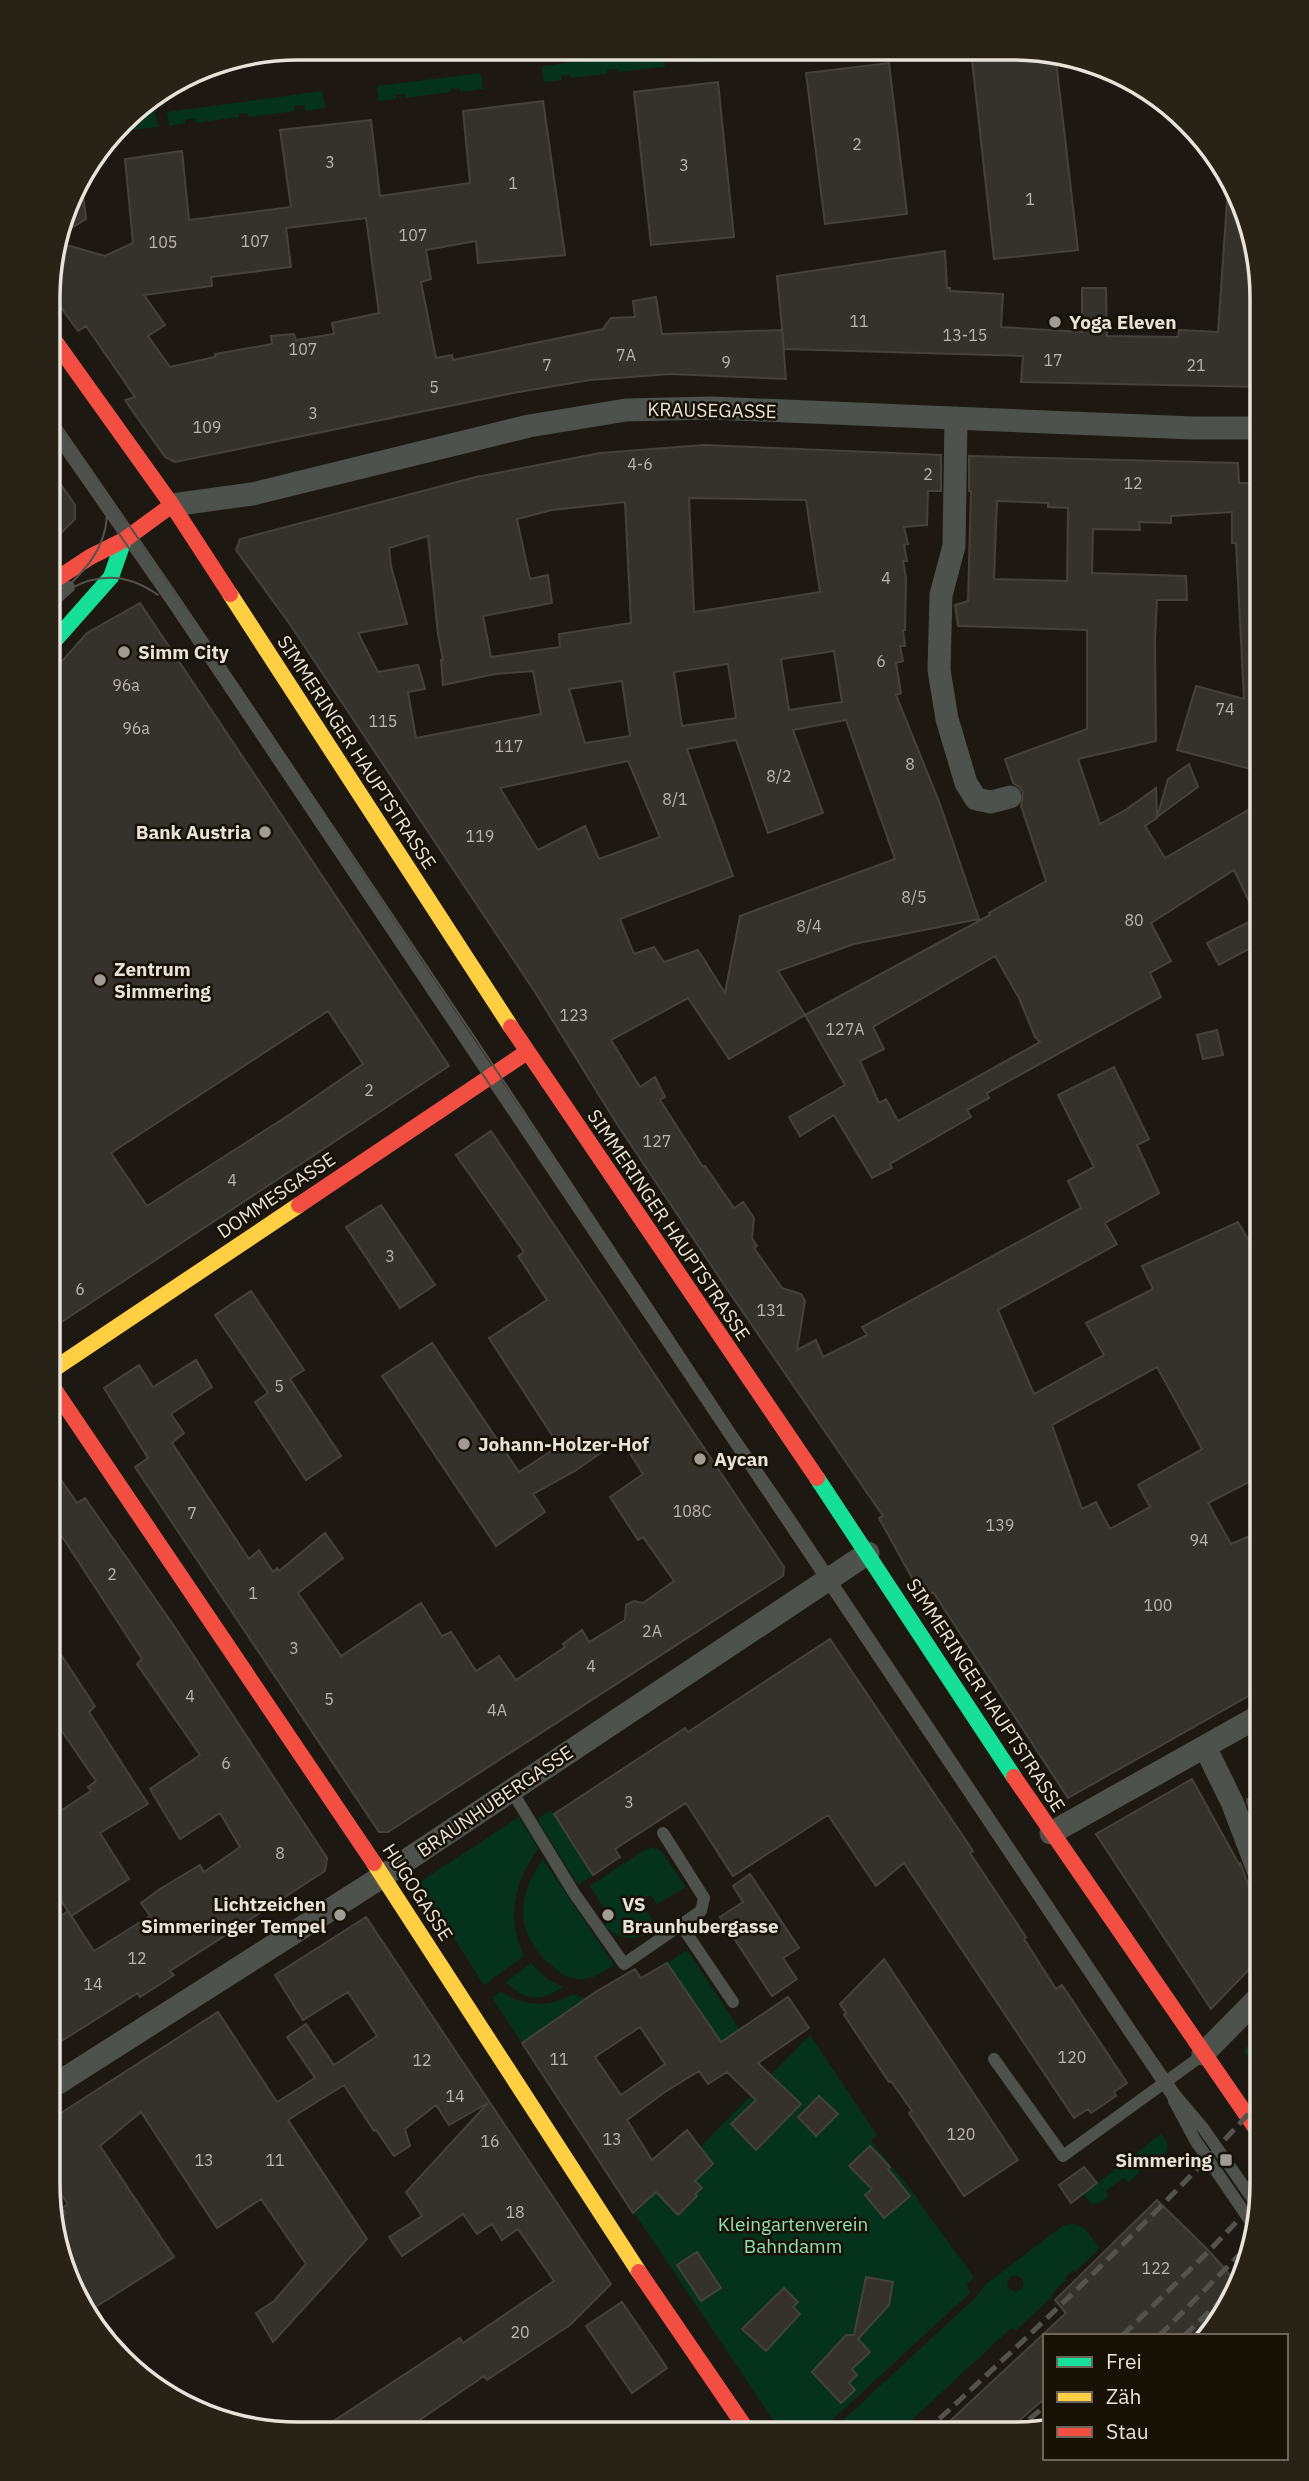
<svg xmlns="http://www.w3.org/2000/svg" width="1309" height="2481" viewBox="0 0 1309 2481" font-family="'IBM Plex Sans',sans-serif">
<rect width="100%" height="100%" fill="#1d1912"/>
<path fill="#04321c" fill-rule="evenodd" d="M695 50H778L771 51V55L729 59 728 56 719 57V60L697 63Z
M663 51 665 67 618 72V69L607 70V74L571 78 570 75 561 76V80L544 82 542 66Z
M481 73 483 89 460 92 459 88 450 89V92L406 98 405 94 396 95V99L379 101 377 86Z
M322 91 325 108 305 111 304 105 294 106 295 111 248 117 247 113 239 114V117L196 123 195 118 185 120V123L169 126 167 112Z
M155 111 158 127 115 132 128 115Z
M551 1810 593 1875 578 1885 539 1822 540 1817Z
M519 1817 538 1849C514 1882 506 1918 524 1956L484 1985 418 1883Z
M653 1847 662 1852 686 1887 657 1904 651 1895 640 1901 658 1929C639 1940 620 1943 604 1925L611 1920 590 1886 641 1852Z
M543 1859 614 1965C605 1971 595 1978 585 1979 571 1981 561 1974 551 1965 514 1933 516 1897 543 1859Z
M687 1950 740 2030 721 2042 667 1963Z
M531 1963 547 1979 563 1987C540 2002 526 2002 506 1982Z
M501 1991C523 2007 549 2008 573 1994L586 1999 522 2043 492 1998Z
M1261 2033V2079L1245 2053V2049Z
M810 2035 877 2135 871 2141 919 2200 918 2201 974 2277 967 2284 970 2293 818 2433H761L773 2420 635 2214Z
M1161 2134 1168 2144 1167 2152 1159 2158 1155 2154 1137 2167 1139 2173 1128 2182 1123 2178 1106 2191 1108 2197 1097 2204H1092L1083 2194Z
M1073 2223 1084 2228 1100 2248 1075 2272 1073 2270 1065 2278 1066 2280 1051 2295 1052 2297 1016 2330 1011 2328 898 2433H829L976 2297 985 2285 1061 2227ZM1015 2275C1022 2277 1024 2280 1023 2287L1016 2292 1009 2289 1007 2284 1010 2277Z"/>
<path fill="#35312b" stroke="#45423b" stroke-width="2" fill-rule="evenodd" d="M971 51 1055 52 1078 250 994 259Z
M889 63 907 214 825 224 806 73Z
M718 82 734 237 651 245 634 92Z
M543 101 565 255 478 263 476 241 426 250 431 279 421 282 436 358 452 355 453 360 603 329 611 318 635 317 633 301 656 297 662 334 782 330 786 379 670 374 590 380 513 393 175 462 165 457 125 400 135 397 86 326 78 331 49 291V265L56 242 105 256 133 243 125 159 182 151 189 220 291 207 280 130 371 120 380 196 470 183 463 111ZM366 218 379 313 332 323 334 334 296 340 294 334 271 336 272 344 215 354V357L170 367 148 336 165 325 144 295 212 286 211 277 291 267 286 228Z
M81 177 86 219 58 236 73 186Z
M1228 187 1249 217 1262 298V387L1021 382 1023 356 784 349 777 276 945 251 947 288H950V291L1003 294 1001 327 1082 332V288H1106L1107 336 1178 337 1179 330 1218 332Z
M704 445 941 455V491H928L927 525 904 527 908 544 904 545 907 561H903L906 578 905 630H903L905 646H900L903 661 896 663 901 693 896 695 940 804 979 919 854 944 778 971 805 1015 729 1059 688 998 611 1040 640 1087 655 1077 665 1097 660 1100 703 1167 705 1166 734 1208 743 1202 754 1218 752 1238 757 1246 754 1248 782 1288 801 1294 805 1301 797 1350 816 1340 823 1357 867 1335 862 1327 1081 1208 1068 1181 1094 1167 1058 1095 1114 1067 1149 1139 1137 1145 1159 1193 1105 1223 1117 1244 998 1310 1034 1394 1104 1355 1086 1323 1153 1289 1142 1266 1238 1222 1249 1241 1261 1237V1476L1208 1503 1231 1544 1261 1531V1689L1068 1798 933 1592 923 1598 879 1518 883 1516 727 1289 617 1124 535 992 289 623 236 550 240 539 476 477 600 453ZM689 498 806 500 820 592 694 612ZM625 502 631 623 559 634 560 647 491 657 483 616 552 603 548 575 530 579 517 519 552 510ZM428 536 438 634 443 660H441L443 685 495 674 533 671 541 714 416 738 408 692 425 689 418 665 378 672 358 633 407 624 391 566 389 548ZM834 651 842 702 789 710 781 659ZM728 664 736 718 682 726 674 672ZM622 681 630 736 585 743 569 689ZM846 720 895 859 740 916 725 993 698 950 664 962 654 947 634 954 620 919 733 876 687 749 736 740 768 833 823 813 793 730ZM628 761 660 837 599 859 585 826 538 850 500 788ZM1157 1367 1202 1449 1138 1485 1150 1507 1110 1529 1096 1502 1082 1509 1052 1425Z
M969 456 1238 463 1239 483H1262V772L1177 750 1196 686 1244 699 1236 543H1232V512L1171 516V523L1139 522 1140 530 1093 529 1092 573 1186 576 1187 600H1157L1155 638 1156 741 1078 759 1100 824 1127 809 1156 788 1157 818 1145 826 1165 858 1262 802V942L1219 965 1207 943 1257 918 1234 870 1151 923 1171 961 1150 973 1161 997 987 1093 989 1098 967 1110 971 1117 890 1164 892 1168 872 1178 834 1115 800 1136 789 1117 845 1085 805 1015 990 915 989 913 1046 881 1021 806 1023 793 1019 787 1013 783 1005 759 1087 729V630L958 626 955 605 968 601 971 491H969ZM997 501 1048 503V507L1068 508 1067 581 994 579ZM995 956 1019 998 1035 1037 1040 1042 898 1121 886 1099 879 1103 860 1061 884 1049 873 1027Z
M49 467 75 505V519L49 545Z
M140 603 449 1066 48 1331 49 671 63 660 87 633ZM328 1011 363 1064 289 1115 147 1206 111 1153Z
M1189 764 1198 787 1157 817 1168 779Z
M1217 1030 1223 1055 1203 1059 1197 1035Z
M491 1131 784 1567 783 1576 388 1832H379L135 1467 148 1458 104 1388 139 1365 153 1387 196 1360 212 1387 171 1414 184 1433 172 1443 249 1559 259 1550 273 1572 277 1568 279 1571 325 1533 343 1558 298 1593 341 1656 421 1603 442 1636 451 1632 476 1671 499 1656 516 1680 565 1647 563 1644 582 1630 589 1642 625 1620 626 1605 634 1601 643 1603 674 1581 643 1537 638 1540 610 1497 643 1474 621 1439 575 1471 533 1494 545 1512 496 1546 382 1376 432 1343 519 1472 559 1446 489 1338 547 1300 518 1256 524 1252 456 1155Z
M381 1205 435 1285 400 1308 346 1227Z
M251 1291 304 1370 290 1379 341 1456 306 1480 255 1402 268 1393 215 1315Z
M48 1461 77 1503 85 1498 174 1626 327 1858 325 1871 170 1971 174 1975 140 1997 138 1993 47 2050 48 1925 68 1911 94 1951 150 1916 141 1903 160 1889 200 1865 204 1872 240 1847 220 1813 180 1839 150 1789 200 1755 137 1664 142 1659 48 1515Z
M48 1635 95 1706 89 1712 148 1804 100 1833 129 1879 71 1916 48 1880V1819L91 1791 88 1787 96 1781 48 1711Z
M830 1639 973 1851 970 1853 1026 1937 1024 1939 1056 1989 1062 1985 1127 2083 1114 2092 1116 2096 1091 2113 1088 2109 1074 2118 904 1863 876 1886 828 1815 733 1876 686 1803 615 1849 620 1857 593 1875 554 1814 685 1728 688 1732Z
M1192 1779 1240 1866V1862L1248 1884 1253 1889 1261 1892V1957L1211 2009 1096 1834Z
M1247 1799 1261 1800V1839L1247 1802Z
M750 1874 799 1948 783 1958 797 1979 772 1996 720 1917 743 1902 733 1886Z
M366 1917 611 2284 570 2325 487 2380 484 2376 402 2432H317L460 2338 463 2343 554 2281 518 2229 502 2240 492 2224 477 2234 463 2214 402 2256 389 2237 422 2216 406 2192 488 2103 449 2125 436 2105 405 2129 410 2146 394 2156 376 2130 374 2131 344 2085 288 2120 367 2239 273 2342 256 2313 274 2301 306 2264 261 2199 217 2228 141 2112 100 2146 174 2257 91 2310 60 2264 54 2222 66 2214 62 2208 68 2204 47 2175V2122L218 2012 277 2102 315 2078 287 2037 306 2024 334 2065 377 2036 348 1992 303 2020 275 1975Z
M884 1959 1018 2160 964 2196 909 2113 912 2111 891 2081 889 2082 844 2015 846 2013 840 2004Z
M667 1963 721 2042 788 1997 809 2028 758 2063 801 2104 756 2150 731 2124 756 2100 727 2072 708 2084 699 2071 665 2092 627 2120 652 2160 687 2130 713 2164 695 2181 702 2188 695 2194 697 2196 678 2215 656 2192 633 2213 522 2043 597 1991 635 1969 641 1978ZM640 2027 665 2064 621 2095 595 2057Z
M819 2096 838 2114 816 2136 798 2117Z
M870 2146 890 2167 888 2169 910 2196 884 2218 865 2195 872 2189 849 2166Z
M1084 2167 1097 2183 1071 2203 1059 2185Z
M1157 2200 1209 2251 1239 2285 1210 2336H1045V2398L1004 2434H936L1066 2313 1055 2300Z
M697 2252 721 2288 701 2301 677 2265Z
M866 2277 893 2282 889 2305 858 2339 870 2352 852 2369 857 2375 849 2383 855 2390 841 2403 812 2372 846 2335H854Z
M784 2288 798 2302 793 2307 800 2314 766 2351 742 2329Z
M622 2302 667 2368 632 2393 586 2326Z"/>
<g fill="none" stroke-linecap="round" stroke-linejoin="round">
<path stroke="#4d524d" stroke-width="12" d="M49 421 212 658 1138 2044 1164 2082 1203 2128 1259 2208
M49 605 69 587
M511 1790 574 1893 624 1964 701 1911 704 1898 663 1833
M681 1925 733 2002
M994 2059 1063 2156 1200 2057
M1174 2101 1195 2140 1255 2228"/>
<path stroke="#4d524d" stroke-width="23" d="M956 418 954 546 941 595 939 670 947 719 966 783 976 799 991 802 1010 797
M172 505 252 494 529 426 626 410 712 408 1193 428H1262
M1205 1747 1232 1802 1261 1878
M1051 1833 1261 1715
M1203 2054 1261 1995
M47 2090 383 1876 868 1553"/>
<path stroke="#16e098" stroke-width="16" d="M49 647 111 577 124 540
M817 1478 1014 1777"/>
<path stroke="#ffcf43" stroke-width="16" d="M230 594 511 1027
M48 1373 299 1205
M374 1863 639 2272"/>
<path stroke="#f24e42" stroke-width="16" d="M49 333 172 505 230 594
M49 584 90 557 124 540 172 505
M511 1027 817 1478
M299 1205 527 1052
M48 1380 374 1863
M1014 1777 1261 2136
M639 2272 747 2430"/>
<path stroke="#53524d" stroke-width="2" d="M49 409 184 605 477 1041 734 1430 786 1505 1135 2028 1259 2208
M49 433 172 610 1255 2228
M70 589C100 572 130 575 158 595
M49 605C76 578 106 555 107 514"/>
<path stroke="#53524d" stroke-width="5" stroke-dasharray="14 7" stroke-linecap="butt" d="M1122 2336 1209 2251 1261 2196
M1159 2336 1252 2242
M1184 2336 1243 2279
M924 2433C1040 2326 1155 2218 1261 2100
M1013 2433 1045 2406"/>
</g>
<g fill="#a19c94" stroke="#181105" stroke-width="2.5">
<circle cx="1055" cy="322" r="7"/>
<circle cx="124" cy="652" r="7"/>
<circle cx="265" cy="832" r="7"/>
<circle cx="100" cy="980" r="7"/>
<circle cx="464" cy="1444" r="7"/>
<circle cx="700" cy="1459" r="7"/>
<circle cx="340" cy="1915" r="7"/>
<circle cx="608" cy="1915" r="7"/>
<rect x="1219" y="2153" width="14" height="14" rx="3.5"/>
</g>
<g text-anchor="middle" stroke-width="5" stroke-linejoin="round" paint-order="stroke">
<g font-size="16" fill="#bbb6ae">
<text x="857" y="150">2</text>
<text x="330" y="168">3</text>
<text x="684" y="171">3</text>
<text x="513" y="189">1</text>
<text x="1030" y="205">1</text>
<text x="413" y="241">107</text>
<text x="255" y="247">107</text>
<text x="163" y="248">105</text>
<text x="859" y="327">11</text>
<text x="965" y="341">13-15</text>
<text x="303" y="355">107</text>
<text x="626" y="361">7A</text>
<text x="1053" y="366">17</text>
<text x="726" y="368">9</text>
<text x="547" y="371">7</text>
<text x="1196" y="371">21</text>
<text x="434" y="393">5</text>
<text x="313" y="419">3</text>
<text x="207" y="433">109</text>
<text x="640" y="470">4-6</text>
<text x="928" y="480">2</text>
<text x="1133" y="489">12</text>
<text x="886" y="584">4</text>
<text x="881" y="667">6</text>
<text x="126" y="691">96a</text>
<text x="1225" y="715">74</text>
<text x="383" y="727">115</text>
<text x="136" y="734">96a</text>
<text x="509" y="752">117</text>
<text x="910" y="770">8</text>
<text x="779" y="782">8/2</text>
<text x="675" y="805">8/1</text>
<text x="480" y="842">119</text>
<text x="914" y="903">8/5</text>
<text x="1134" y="926">80</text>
<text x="809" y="932">8/4</text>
<text x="574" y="1021">123</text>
<text x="845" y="1035">127A</text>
<text x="369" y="1096">2</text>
<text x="657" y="1147">127</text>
<text x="232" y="1186">4</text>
<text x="390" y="1262">3</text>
<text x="80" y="1295">6</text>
<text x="771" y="1316">131</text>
<text x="279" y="1392">5</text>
<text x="692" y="1517">108C</text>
<text x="192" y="1519">7</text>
<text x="1000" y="1531">139</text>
<text x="1199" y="1546">94</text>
<text x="112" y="1580">2</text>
<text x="253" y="1599">1</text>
<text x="1158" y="1611">100</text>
<text x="652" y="1637">2A</text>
<text x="294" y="1654">3</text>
<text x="591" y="1672">4</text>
<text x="190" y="1702">4</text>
<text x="329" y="1705">5</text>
<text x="497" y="1716">4A</text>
<text x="226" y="1769">6</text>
<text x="629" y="1808">3</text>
<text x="280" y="1859">8</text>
<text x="137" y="1964">12</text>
<text x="93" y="1990">14</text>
<text x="1072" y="2063">120</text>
<text x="559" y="2065">11</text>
<text x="422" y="2066">12</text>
<text x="455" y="2102">14</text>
<text x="961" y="2140">120</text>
<text x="612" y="2145">13</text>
<text x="490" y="2147">16</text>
<text x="204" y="2166">13</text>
<text x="275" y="2166">11</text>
<text x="515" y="2218">18</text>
<text x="1156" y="2274">122</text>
<text x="520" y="2338">20</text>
</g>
<g font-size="19" font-weight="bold" fill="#e8e3da" stroke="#181105" text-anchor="start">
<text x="1069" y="329">Yoga Eleven</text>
<text x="138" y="659">Simm City</text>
<text x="251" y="839" text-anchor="end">Bank Austria</text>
<text x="114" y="976">Zentrum<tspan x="114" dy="22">Simmering</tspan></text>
<text x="478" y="1451">Johann-Holzer-Hof</text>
<text x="714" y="1466">Aycan</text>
<text x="326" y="1911" text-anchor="end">Lichtzeichen<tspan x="326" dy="22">Simmeringer Tempel</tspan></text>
<text x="622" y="1911">VS<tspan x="622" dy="22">Braunhubergasse</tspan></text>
<text x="1212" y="2167" text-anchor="end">Simmering</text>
</g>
<g font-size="19" fill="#e8e3da" stroke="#181105">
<text transform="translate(712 410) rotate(1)" y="7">KRAUSEGASSE</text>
<text transform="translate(357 752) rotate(57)" y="7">SIMMERINGER HAUPTSTRASSE</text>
<text transform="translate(276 1195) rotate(-34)" y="7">DOMMESGASSE</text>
<text transform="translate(669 1225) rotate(56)" y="7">SIMMERINGER HAUPTSTRASSE</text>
<text transform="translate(986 1695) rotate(57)" y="7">SIMMERINGER HAUPTSTRASSE</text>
<text transform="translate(495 1801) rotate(-34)" y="7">BRAUNHUBERGASSE</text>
<text transform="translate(418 1892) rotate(57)" y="7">HUGOGASSE</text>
</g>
<g font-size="19" fill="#90e0b0" stroke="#181105">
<text x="793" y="2231">Kleingartenverein<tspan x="793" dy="22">Bahndamm</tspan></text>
</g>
</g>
<path d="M0 0H1309V2481H0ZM298 60H1012A238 238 0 0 1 1250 298V2184A238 238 0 0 1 1012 2422H298A238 238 0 0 1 60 2184V298A238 238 0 0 1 298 60Z" fill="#292216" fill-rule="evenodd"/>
<path fill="none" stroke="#e8e3da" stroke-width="3.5" d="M298 60H1012A238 238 0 0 1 1250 298V2184A238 238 0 0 1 1012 2422H298A238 238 0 0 1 60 2184V298A238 238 0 0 1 298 60Z"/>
<rect x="1043" y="2334" width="245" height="126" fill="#181105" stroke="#6b655a" stroke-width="2"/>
<rect x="1057" y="2357" width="35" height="10" fill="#16e098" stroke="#6b655a" stroke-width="2"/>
<text x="1106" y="2369" font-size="21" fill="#e8e3da">Frei</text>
<rect x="1057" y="2392" width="35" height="10" fill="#ffcf43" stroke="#6b655a" stroke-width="2"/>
<text x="1106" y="2404" font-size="21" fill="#e8e3da">Zäh</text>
<rect x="1057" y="2427" width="35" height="10" fill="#f24e42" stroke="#6b655a" stroke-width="2"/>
<text x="1106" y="2439" font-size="21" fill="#e8e3da">Stau</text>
</svg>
